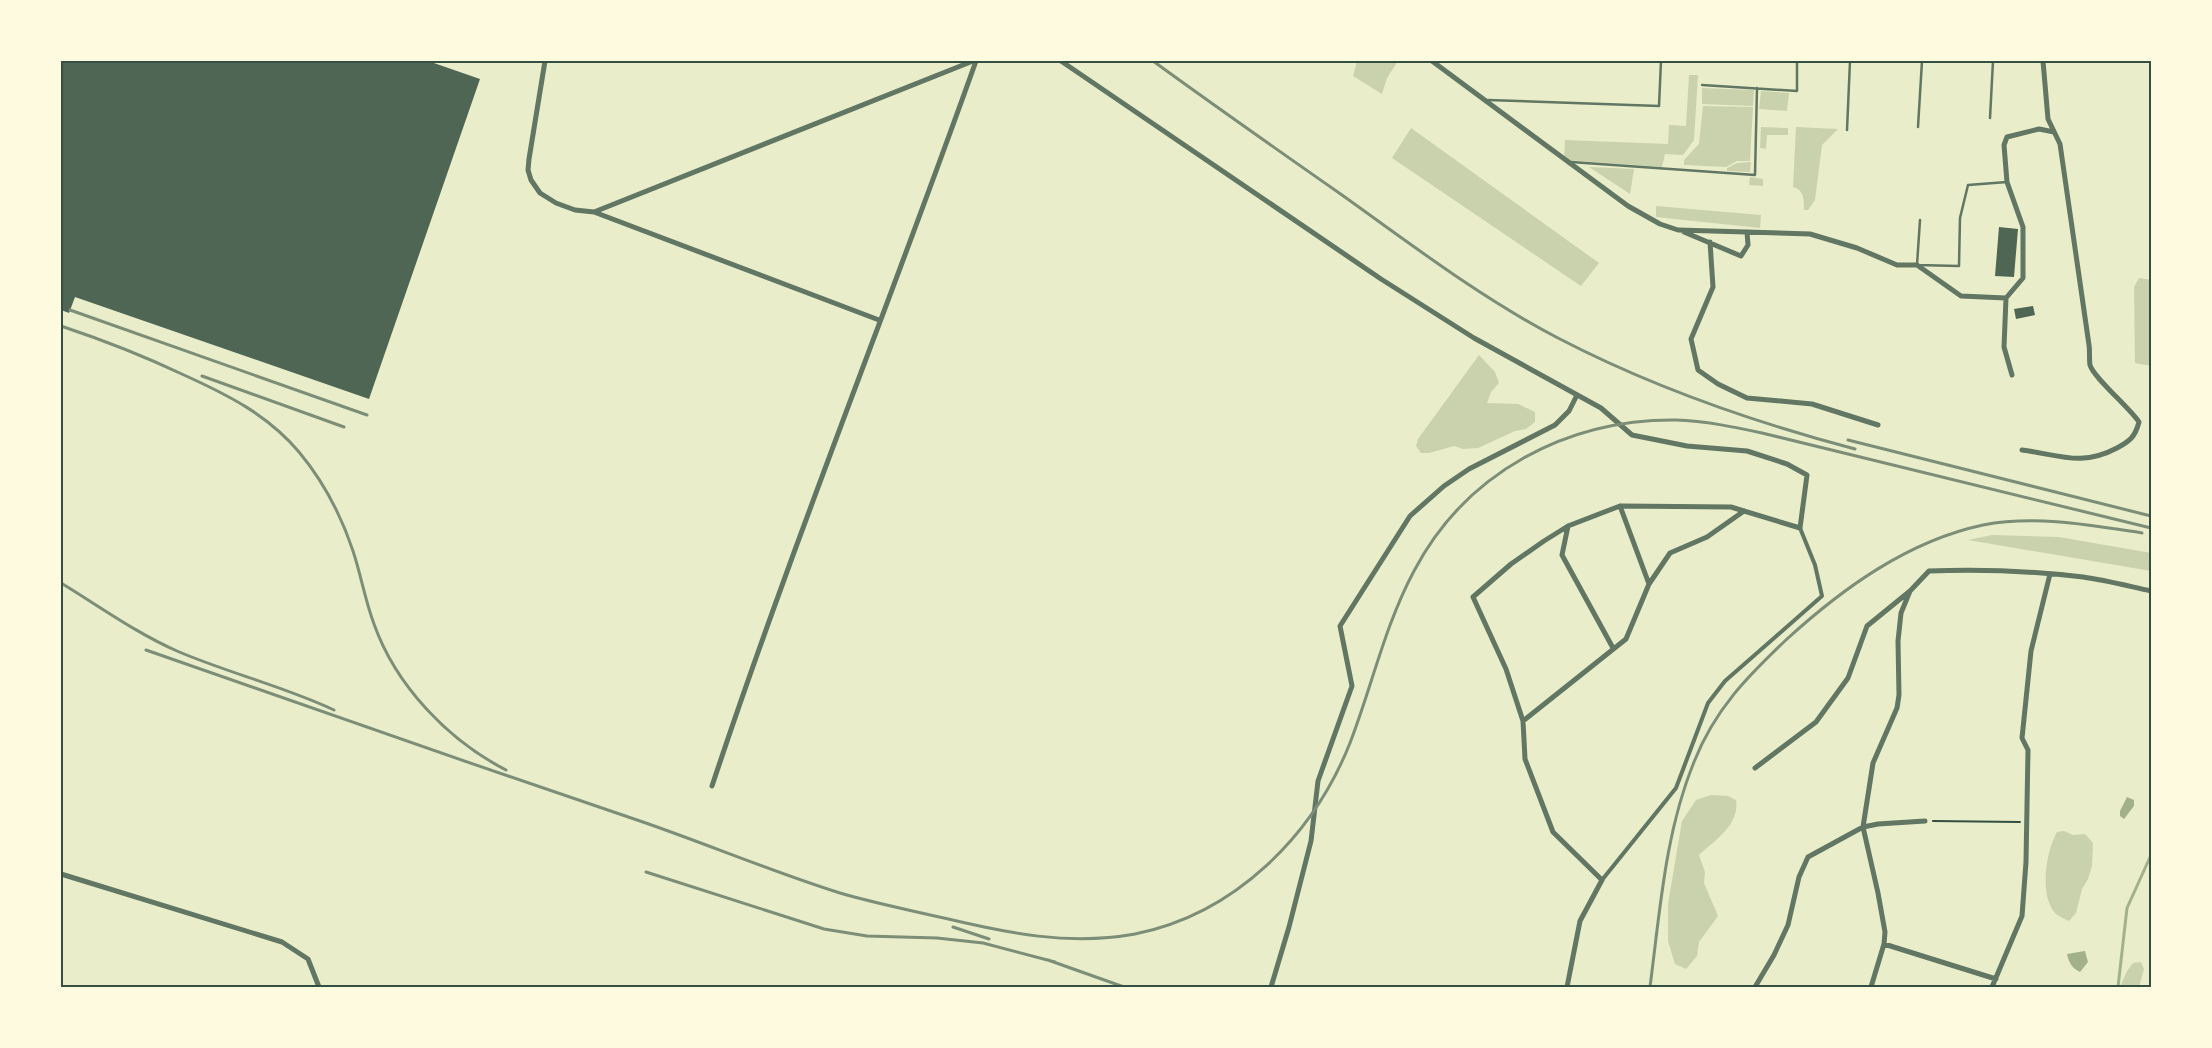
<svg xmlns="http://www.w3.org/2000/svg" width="2212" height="1048" viewBox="0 0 2212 1048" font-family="Inter,sans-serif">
<rect width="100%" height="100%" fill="#e9edc9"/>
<path fill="#cad2ad" d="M1357 61H1398L1387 78 1382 94 1353 76Z
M1689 75H1698L1694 140 1683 155 1665 154 1662 167 1564 160 1565 140 1668 144 1669 125 1686 126Z
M1702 88 1754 90 1753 106 1702 104Z
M1761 91 1789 93 1787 111 1759 109Z
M1703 106 1753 107 1750 161H1737L1726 167 1684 165V160L1699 144Z
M1761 127 1788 128V135H1767L1766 149 1760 148Z
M1796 127 1838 129 1822 145 1815 200 1808 210H1804C1804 199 1804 190 1793 187Z
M1411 128 1599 263 1581 286 1392 158Z
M1751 162 1750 172 1727 171V168L1737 163Z
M1589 167 1634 169 1630 194Z
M1750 177 1763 179V186L1749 185Z
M1656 206 1761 215 1760 228 1656 217Z
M2139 278 2151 280V366L2135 363 2134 287Z
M1479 355 1495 372 1499 383 1491 392 1487 403 1518 404 1535 412V422L1526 429 1515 431 1478 448 1463 449 1454 446 1429 453H1421L1416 446 1418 439Z
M1992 535 2059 537 2151 553V571L1968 540Z
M1711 795 1728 796 1736 800C1740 825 1715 840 1699 855L1705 872 1704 883 1718 916 1699 942 1697 956 1686 969 1675 964 1668 941V904L1682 821 1696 800Z
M2064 831 2073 835 2085 834 2093 843 2092 866 2088 879 2082 889 2076 913 2069 921C2065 919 2058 916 2055 913 2039 895 2046 851 2057 832Z
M2141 962 2144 969 2139 987H2120L2127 971 2133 963Z"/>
<path fill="#a3b18a" d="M2127 797 2134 800V806L2124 819 2120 816V811Z
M2085 951 2088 962 2080 972C2072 968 2069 963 2067 954Z"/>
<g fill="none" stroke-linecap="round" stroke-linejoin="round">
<path stroke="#a3b18a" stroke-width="3" d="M2118 987 2127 908 2151 855"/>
</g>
<path fill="#4f6655" d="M61 61H428L480 79 369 399 75 297 69 313 61 310Z
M1999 227 2018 229 2014 277 1995 276Z
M2033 306 2035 315 2016 319 2014 309Z"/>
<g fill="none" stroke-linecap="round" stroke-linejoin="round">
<path stroke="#344e41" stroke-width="2" d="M1933 821 2020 822"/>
<path stroke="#617663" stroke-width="2.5" d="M1702 85 1797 91V61
M1488 100 1659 106 1661 61
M1990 118 1993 61
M1918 127 1922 61
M1847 130 1850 61
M1571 162 1755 175 1757 88
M1920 220 1917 265 1959 266 1960 218 1968 185 2007 182"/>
<path stroke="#617663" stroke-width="4" d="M1602 880 1676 788 1708 703 1725 681 1822 596 1815 565 1800 528"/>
<path stroke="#617663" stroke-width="5" d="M545 61 529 159 528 170 531 180 540 193 556 203 575 210 594 212 879 320
M1061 61 1381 279 1474 338 1601 408 1632 435 1687 446 1747 451 1787 464 1807 475 1800 528 1731 507 1620 506 1568 526 1544 541 1511 564 1473 597 1506 669 1523 721 1525 759 1553 832 1602 880 1580 921 1567 987
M1432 61 1628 206 1660 224 1678 230 1810 234 1857 248 1897 265H1917L1961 296 2006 298 2023 278V227L2007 182 2004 145 2007 137 2039 129 2054 132
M594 212 973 61
M1684 232 1741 256 1748 245 1747 232
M1710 242 1713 287 1691 339 1698 370 1718 384 1747 398 1812 404 1878 425
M2006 298 2004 347 2012 375
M2022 450C2060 455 2081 467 2117 448 2130 441 2135 437 2139 422 2130 408 2093 377 2090 365 2089 359 2090 351 2089 345L2060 144 2048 119 2043 61
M1620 506 1649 584
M1568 526 1562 555 1613 648
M1523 721 1626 639 1649 584 1670 553 1707 537 1744 511
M1755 768 1816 722 1848 678 1867 626 1910 591 1929 571C1979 569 2032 571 2083 577 2105 580 2128 586 2151 591
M712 786C793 542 890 303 976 61
M61 874 282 942 308 959 319 987
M1884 944 1996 979
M1271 987 1289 927 1311 841 1318 781 1352 686 1340 626 1410 516 1444 486 1469 469 1555 425 1569 411 1577 395
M1755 987 1774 955 1788 925 1799 877 1808 857 1863 827 1878 824 1925 821
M1871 987 1884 944 1885 932 1878 893 1863 827 1873 763 1897 708 1899 695 1898 641 1901 613 1910 591
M1992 987 2022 916 2026 862 2028 750 2022 738 2031 651 2050 574"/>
<path stroke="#7c8e77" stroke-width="3" d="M1153 61C1215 106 1279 151 1342 195 1412 245 1481 298 1558 338 1652 387 1753 422 1855 449
M70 310 367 415
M61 326C103 340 144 356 184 375 228 395 268 415 299 452 324 482 341 515 353 551 361 575 365 600 374 624 396 686 448 740 506 770
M202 376 344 427
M1848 440 2151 516
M61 583C99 606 136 633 177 651 228 673 283 686 334 710
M146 650C310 708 475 765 640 821 707 844 773 872 840 893 874 903 909 910 944 918 1007 933 1069 946 1135 934 1235 914 1313 836 1350 743 1372 686 1385 625 1414 571 1466 472 1567 419 1676 420 1706 421 1734 427 1762 433L2151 528
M646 872 824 929 867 936 937 938 983 943 1055 962
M953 927 989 939
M1048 960 1124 987
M1650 987C1660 911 1665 833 1694 762 1715 709 1747 677 1787 639 1843 588 1908 541 1983 525 2036 515 2090 525 2142 533"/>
</g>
<rect width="2212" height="1048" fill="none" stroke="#fefae0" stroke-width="125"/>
<rect x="62" y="62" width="2088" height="924" fill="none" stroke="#344e41" stroke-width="2"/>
</svg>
